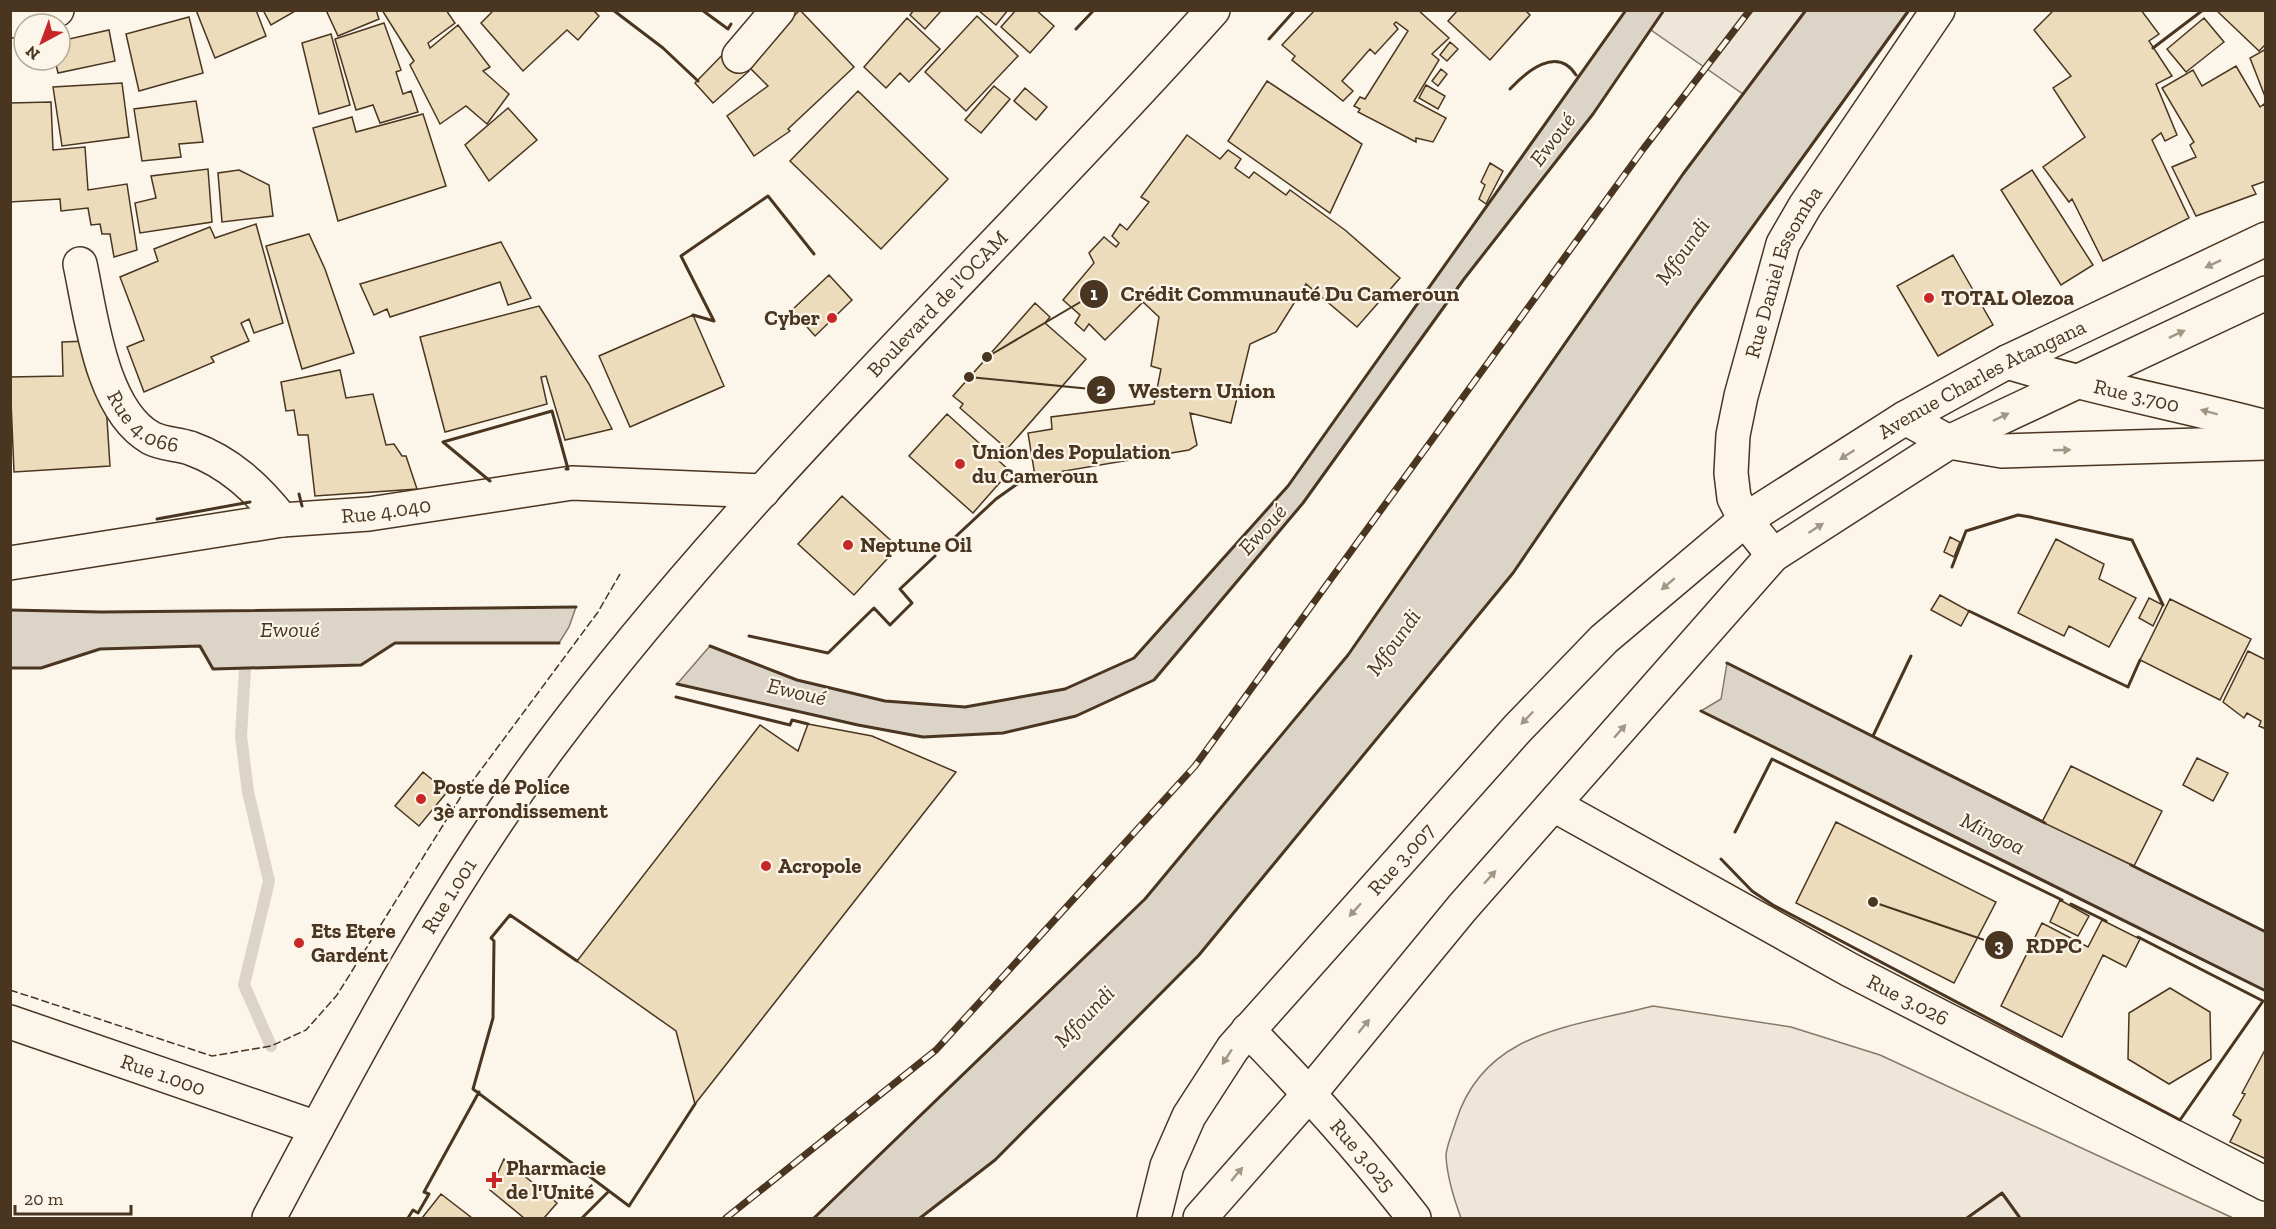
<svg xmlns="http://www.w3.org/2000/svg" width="2276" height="1229" viewBox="0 0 2276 1229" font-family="'Zilla Slab',serif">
<rect width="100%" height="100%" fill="#fbf6e9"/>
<path fill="#ede6d9" stroke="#887966" stroke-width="1.5" d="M1664 11H1806L1743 94 1651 30Z
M1653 1006 1791 1027 1880 1055 2233 1218H1461C1454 1199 1447 1178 1446 1156 1446 1146 1453 1132 1456 1121 1485 1030 1573 1027 1653 1006Z"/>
<path fill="#dcd4c6" stroke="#887966" stroke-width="1.5" d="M1626 11H1664L1593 114 1464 279 1303 503 1154 680 1076 716 1003 733 923 737 858 725 677 684 710 646 797 680 885 701 965 707 1065 689 1134 658 1288 486Z
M1806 11H1909L1694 308 1513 573 1199 955 995 1160 920 1218H814L1145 899 1348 655 1683 174Z
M576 607 569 627 559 643H395L361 665 213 669 199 646 100 649 41 668H11V610L102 612Z
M1727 663 2265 932V991L1701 711 1721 699Z"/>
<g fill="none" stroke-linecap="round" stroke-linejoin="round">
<path stroke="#dcd4c6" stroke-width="12" d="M246 653 241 736 248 792 269 881 244 985 271 1046"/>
</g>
<path fill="#ecdcbc" stroke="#4a3520" stroke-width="1.5" d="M196 10H256L266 36 215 58Z
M263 10H297L271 25Z
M326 10H376L379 19 338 36Z
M382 10H446L455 23 428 43 430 48 458 25 490 67 483 71 509 94 487 124 466 106 440 124 410 65 414 61Z
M494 10H593L599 16 578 40 567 30 523 71 481 23Z
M800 10 854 67 788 129 790 131 754 156 727 116 768 86 748 66 751 58Z
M914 10H941V11L925 29 910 15Z
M978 10H1008L996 25Z
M1016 10H1036L1054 26 1030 53 1001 27Z
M1315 10H1418L1449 38 1432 54 1439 60 1414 101 1446 118 1433 142 1416 138V142L1358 112 1360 109 1354 106 1360 97 1365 99 1408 31 1396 22 1394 24 1398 29 1375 54 1370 49 1342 81 1353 91 1343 101 1292 60 1295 56 1282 45Z
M1458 10H1525L1530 15 1490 60 1448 21Z
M2054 10H2141L2159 34 2149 41 2172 76 2156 84 2177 135 2165 141 2161 133 2152 140 2189 218 2103 261 2072 199 2069 202 2043 167 2085 137 2053 88 2071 76 2034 30Z
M2216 10H2266V44L2259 51Z
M977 16 1018 56 966 111 925 72Z
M189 17 203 73 139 91 126 34Z
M907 18 940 49 909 82 900 73 886 88 864 67Z
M2204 18 2224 42 2186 72 2167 49Z
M384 23 401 70 396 72 403 94 411 91 418 112 380 123 373 105 356 110 335 39Z
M109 30 115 61 58 73 55 60H60V41Z
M331 34 350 105 319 114 302 43Z
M1450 42 1458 49 1447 61 1440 55Z
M729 48 749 71 713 103 695 83Z
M2266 49V99L2250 58Z
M2236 66 2260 107 2264 104 2266 107V181L2252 186 2256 194 2196 216 2172 167 2196 157 2190 145 2194 142 2162 88 2193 70 2202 86Z
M1441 69 1447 74 1438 86 1432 81Z
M1267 81 1362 144 1330 213 1228 141Z
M122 83 129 137 62 146 53 87Z
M1426 85 1445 96 1438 109 1419 98Z
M994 86 1010 99 981 133 965 120Z
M1025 88 1047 107 1036 120 1014 101Z
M858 91 948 179 881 249 790 161Z
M196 101 203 142 179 144 181 157 142 161 134 109Z
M51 102 53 150 85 147 88 190 127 184 137 250 114 257 110 234H102L100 224 91 225 88 208 61 211 60 199 10 202V103Z
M508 108 537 140 489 181 465 145Z
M423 114 446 186 338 221 313 128 352 117 356 132Z
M1187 135 1220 159 1228 150 1241 159 1235 168 1249 178 1254 172 1286 195 1290 190 1345 230 1400 278 1357 327 1306 284 1276 332 1250 344 1231 423 1190 413 1197 445 1189 450 1035 476 1028 433 1052 429 1051 417 1154 404 1161 369 1151 366 1159 317 1143 302 1105 340 1089 324 1084 331 1075 323 1080 315 1063 300 1094 263 1089 253 1104 237 1116 247 1119 243 1112 236 1120 224 1127 230 1149 202 1141 197Z
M1490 163 1503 171 1486 204 1479 199 1485 185 1481 182Z
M208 169 212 222 140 233 135 203 156 198 151 176Z
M239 170 269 185 273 216 222 222 218 173Z
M2032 170 2093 265 2061 285 2001 190Z
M256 224 283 323 254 333 249 319 241 323 249 341 211 357 214 362 144 392 127 347 144 340 120 277 158 261 154 249 210 227 215 238Z
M309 234 325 269 354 353 302 369 266 246Z
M501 242 531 298 508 305 500 282 390 317 387 309 374 315 360 284Z
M1953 255 1993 325 1938 356 1897 286Z
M829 275 852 300 815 336 792 310Z
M1035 303 1050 317 1045 323 1086 359 1007 449 960 408 963 404 953 396Z
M539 306 589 384 612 429 565 440 546 376 541 377 547 404 445 432 420 337Z
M693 315 724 386 630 427 599 356Z
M88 341 104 373 110 466 14 472 10 377 63 376 62 342Z
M340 370 346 398 373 394 386 445 394 444 402 456H406L417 489 315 496 308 435H298L294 410 286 411 281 382Z
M947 414 1010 471 973 513 909 456Z
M842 496 898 547 854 595 798 544Z
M1950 537 1960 542 1954 557 1944 552Z
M2056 539 2104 564 2099 579 2136 598 2109 647 2069 626 2064 636 2018 613Z
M1940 595 1969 611 1961 626 1931 610Z
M2149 598 2163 605 2153 626 2139 618Z
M2170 599 2251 639 2220 700 2140 660Z
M2248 651 2266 660V729L2259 726 2261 721 2247 713 2244 718 2223 702Z
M808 724 872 736 956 772 695 1104 676 1031 577 961 760 725 798 751Z
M2197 758 2228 773 2213 801 2183 785Z
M2071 766 2162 811 2134 866 2042 822Z
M423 772 447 792 419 826 395 806Z
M1836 822 1996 902 1954 983 1796 903Z
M2060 900 2089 916 2078 936 2050 922Z
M2102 920 2140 939 2126 967 2103 955 2062 1037 2001 1006 2042 923 2088 947Z
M2170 988 2210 1012 2211 1059 2169 1084 2128 1059 2129 1013Z
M2266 1048V1159L2230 1142 2241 1120 2233 1115 2245 1094 2242 1093Z
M504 1159 557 1203 544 1218H524L490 1190Z
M441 1194 472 1218H422Z"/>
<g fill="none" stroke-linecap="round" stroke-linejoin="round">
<defs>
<g id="street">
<path d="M10 21 57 10"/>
<path d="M739 56 778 10"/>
<path id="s1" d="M80 264C91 315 101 410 151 438 162 444 178 444 190 448 229 462 257 488 282 520"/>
<path id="s2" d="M10 563 282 520 369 514 572 483 763 491"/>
<path id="s3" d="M1554 805 1850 970 2266 1184"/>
<path id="s4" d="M10 1022 317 1128"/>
</g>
<g id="secondary">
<path id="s5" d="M2007 362C2092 388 2179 404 2266 427"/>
<path d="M1905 418 1949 442 2002 451 2266 443"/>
<path id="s6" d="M1773 555 1745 520 1734 498 1731 473 1733 435 1741 396 1783 244 1805 206 1938 10"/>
<path id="s7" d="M1248 1030C1307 1090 1362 1151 1414 1218"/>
</g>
<g id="primary">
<path id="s8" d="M1154 1218 1167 1166 1189 1116 1233 1048 1518 728 1604 639 1745 520 1905 418 2007 362 2266 239"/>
<path d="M1200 1218 1310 1093 1462 908 1773 555 1949 442 2266 293"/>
</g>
<g id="highway">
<path id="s9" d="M269 1218C355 1056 440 894 550 746 748 482 993 256 1213 10"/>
</g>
</defs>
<use href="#street" stroke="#4a3520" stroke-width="36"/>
<use href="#secondary" stroke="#4a3520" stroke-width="36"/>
<use href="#primary" stroke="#4a3520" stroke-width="36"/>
<use href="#highway" stroke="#4a3520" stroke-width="36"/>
<use href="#street" stroke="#fbf6e9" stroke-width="33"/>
<use href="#secondary" stroke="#fbf6e9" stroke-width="33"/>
<use href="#primary" stroke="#fbf6e9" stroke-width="33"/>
<use href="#highway" stroke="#fbf6e9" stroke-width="33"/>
<defs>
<path id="rail" d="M726 1218 936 1050 1195 766 1644 148 1750 10"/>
</defs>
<use href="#rail" stroke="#4a3520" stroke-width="7"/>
<use href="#rail" stroke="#fbf6e9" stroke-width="4.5" stroke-dasharray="14" stroke-linecap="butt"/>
<path stroke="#4a3520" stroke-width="1.5" stroke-dasharray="8 3" stroke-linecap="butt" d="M10 990 212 1056 271 1046 306 1030 337 995 460 798 598 612 620 574"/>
<path stroke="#4a3520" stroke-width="3" d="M613 10 663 48 698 81
M702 10 728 29 731 24
M1076 29 1094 10
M1269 39 1295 10
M2153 48 2203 10
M1510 89C1526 72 1557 45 1576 75
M693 315 714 321 681 256 768 196 814 254
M490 481 443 442 552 411 568 469H566
M299 494 302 506
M157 519 250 502
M952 540 996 499 1034 472
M1952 567 1966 531 2018 515 2030 517 2132 540 2163 605
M10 610 102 612 576 607
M1969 611 2128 687 2140 660
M749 636 828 653 874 608 890 625 912 603 900 589 935 556
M710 646 797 680 885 701 965 707 1065 689 1134 658 1288 486 1626 10
M1727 663 2045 823
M10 668H41L100 649 200 646 213 669 361 665 395 643H559
M677 684 858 725 923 737 1003 733 1076 716 1154 680 1303 503 1464 279 1593 114 1664 10
M676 697 790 725 792 720 808 724
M1701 711 2266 991
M1873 736 1911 656
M1735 832 1772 759 2062 900
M1721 859 1752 891 1773 905 2180 1120 2263 1001 2138 937
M2131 865 2266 932
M2071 904 2106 921
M577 961 510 915 491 938 494 941 493 1018 473 1089 629 1206 695 1104
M408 1218 413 1210 418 1213 429 1194 424 1192 479 1092
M582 1218 609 1191
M814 1218 1145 899 1348 655 1683 174 1806 10
M920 1218 995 1160 1199 955 1513 573 1694 308 1909 10
M1967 1218 2002 1193 2020 1218"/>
</g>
<defs><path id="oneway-solid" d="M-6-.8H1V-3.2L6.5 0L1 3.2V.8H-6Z" transform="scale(1.5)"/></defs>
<g fill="#a29684">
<use href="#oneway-solid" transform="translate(2213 264) rotate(155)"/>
<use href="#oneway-solid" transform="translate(2177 334) rotate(-25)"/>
<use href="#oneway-solid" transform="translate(2209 412) rotate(-165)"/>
<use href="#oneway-solid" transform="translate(2001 417) rotate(-26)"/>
<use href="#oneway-solid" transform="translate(2062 450) rotate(-2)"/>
<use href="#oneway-solid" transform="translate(1847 455) rotate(147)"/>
<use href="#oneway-solid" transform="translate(1816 528) rotate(-33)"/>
<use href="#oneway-solid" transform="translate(1668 584) rotate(139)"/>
<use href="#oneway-solid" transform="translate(1527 718) rotate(134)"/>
<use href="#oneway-solid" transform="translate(1620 731) rotate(-49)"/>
<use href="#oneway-solid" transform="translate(1490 877) rotate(-48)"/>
<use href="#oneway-solid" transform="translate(1355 910) rotate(132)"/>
<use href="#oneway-solid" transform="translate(1364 1026) rotate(-51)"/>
<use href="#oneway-solid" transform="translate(1227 1057) rotate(123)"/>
<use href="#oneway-solid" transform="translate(1237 1174) rotate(-50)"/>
</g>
<g fill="#c62828" stroke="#fbf6e9" stroke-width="2">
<circle cx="1929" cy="298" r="6"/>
<circle cx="832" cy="318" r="6"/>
<circle cx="960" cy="464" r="6"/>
<circle cx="848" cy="545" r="6"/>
<circle cx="421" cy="799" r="6"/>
<circle cx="766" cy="866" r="6"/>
<circle cx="299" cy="943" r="6"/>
<path d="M491 1171h6v6h6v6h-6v6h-6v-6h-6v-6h6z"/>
</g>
<g text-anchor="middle" stroke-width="4.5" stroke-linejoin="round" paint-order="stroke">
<g font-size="21" fill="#4a3520" stroke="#fbf6e9">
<text dy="7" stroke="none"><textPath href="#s6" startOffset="304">Rue Daniel Essomba</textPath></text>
<text dy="7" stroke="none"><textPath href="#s9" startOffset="1138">Boulevard de l'OCAM</textPath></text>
<text dy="7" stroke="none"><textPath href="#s8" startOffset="1202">Avenue Charles Atangana</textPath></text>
<text dy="7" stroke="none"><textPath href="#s5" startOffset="134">Rue 3.700</textPath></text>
<text dy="7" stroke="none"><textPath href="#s1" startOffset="177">Rue 4.066</textPath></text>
<text dy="7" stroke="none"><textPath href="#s2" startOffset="380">Rue 4.040</textPath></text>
<text dy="7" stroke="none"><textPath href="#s8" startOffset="442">Rue 3.007</textPath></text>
<text dy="7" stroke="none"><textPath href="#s9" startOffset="369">Rue 1.001</textPath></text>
<text dy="7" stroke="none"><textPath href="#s3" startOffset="404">Rue 3.026</textPath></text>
<text dy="7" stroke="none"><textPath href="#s4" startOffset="162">Rue 1.000</textPath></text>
<text dy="7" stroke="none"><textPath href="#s7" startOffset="170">Rue 3.025</textPath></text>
</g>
<g font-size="21" font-weight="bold" fill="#4a3520" stroke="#fbf6e9" text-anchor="start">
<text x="1941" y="305">TOTAL Olezoa</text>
<text x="820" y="325" text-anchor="end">Cyber</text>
<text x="972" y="459">Union des Population<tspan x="972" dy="24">du Cameroun</tspan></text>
<text x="860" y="552">Neptune Oil</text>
<text x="433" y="794">Poste de Police<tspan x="433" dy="24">3è arrondissement</tspan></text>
<text x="778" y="873">Acropole</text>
<text x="311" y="938">Ets Etere<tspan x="311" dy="24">Gardent</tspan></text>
<text x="506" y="1175">Pharmacie<tspan x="506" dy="24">de l'Unité</tspan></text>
</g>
<g font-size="22" font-style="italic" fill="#4a3520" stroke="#fbf6e9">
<text transform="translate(1552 139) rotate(-53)" y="8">Ewoué</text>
<text transform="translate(1682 251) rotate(-54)" y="8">Mfoundi</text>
<text transform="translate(1262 529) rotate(-48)" y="8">Ewoué</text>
<text x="290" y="637">Ewoué</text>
<text transform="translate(1393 642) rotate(-54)" y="8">Mfoundi</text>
<text transform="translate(797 691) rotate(13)" y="8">Ewoué</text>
<text transform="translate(1993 833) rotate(26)" y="8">Mingoa</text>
<text transform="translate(1084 1016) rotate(-46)" y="8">Mfoundi</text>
</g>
</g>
<path fill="none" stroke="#4a3520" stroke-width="2" d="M987 357L1094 294M969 377L1101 390M1873 902L1999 945"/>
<g fill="#4a3520" stroke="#fbf6e9" stroke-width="2">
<circle cx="987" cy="357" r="6"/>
<circle cx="969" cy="377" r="6"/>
<circle cx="1873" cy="902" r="6"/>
<circle cx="1094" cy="294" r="15"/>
<circle cx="1101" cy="390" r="15"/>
<circle cx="1999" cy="945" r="15"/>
</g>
<g font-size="18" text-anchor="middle" font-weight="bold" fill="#fff">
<text x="1094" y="300">1</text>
<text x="1101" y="396">2</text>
<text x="1999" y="952">3</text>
</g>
<g font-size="22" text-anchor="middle" font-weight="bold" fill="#4a3520" stroke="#fbf6e9" stroke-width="4.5" stroke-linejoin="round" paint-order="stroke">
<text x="1290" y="301">Crédit Communauté Du Cameroun</text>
<text x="1202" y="398">Western Union</text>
<text x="2054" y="953">RDPC</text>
</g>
<rect width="2276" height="1229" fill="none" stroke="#4a3520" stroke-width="24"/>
<g transform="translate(42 42) rotate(221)"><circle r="28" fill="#fbf6e9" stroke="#b4a999" stroke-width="1.5"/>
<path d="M0-4.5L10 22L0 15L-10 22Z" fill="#c62828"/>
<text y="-9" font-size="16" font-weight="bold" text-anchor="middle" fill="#4a3520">N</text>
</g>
<path d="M15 1205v9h116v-9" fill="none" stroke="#4a3520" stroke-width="3"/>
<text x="24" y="1205" font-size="18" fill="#4a3520" stroke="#fbf6e9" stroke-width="4.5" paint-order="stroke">20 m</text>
</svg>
